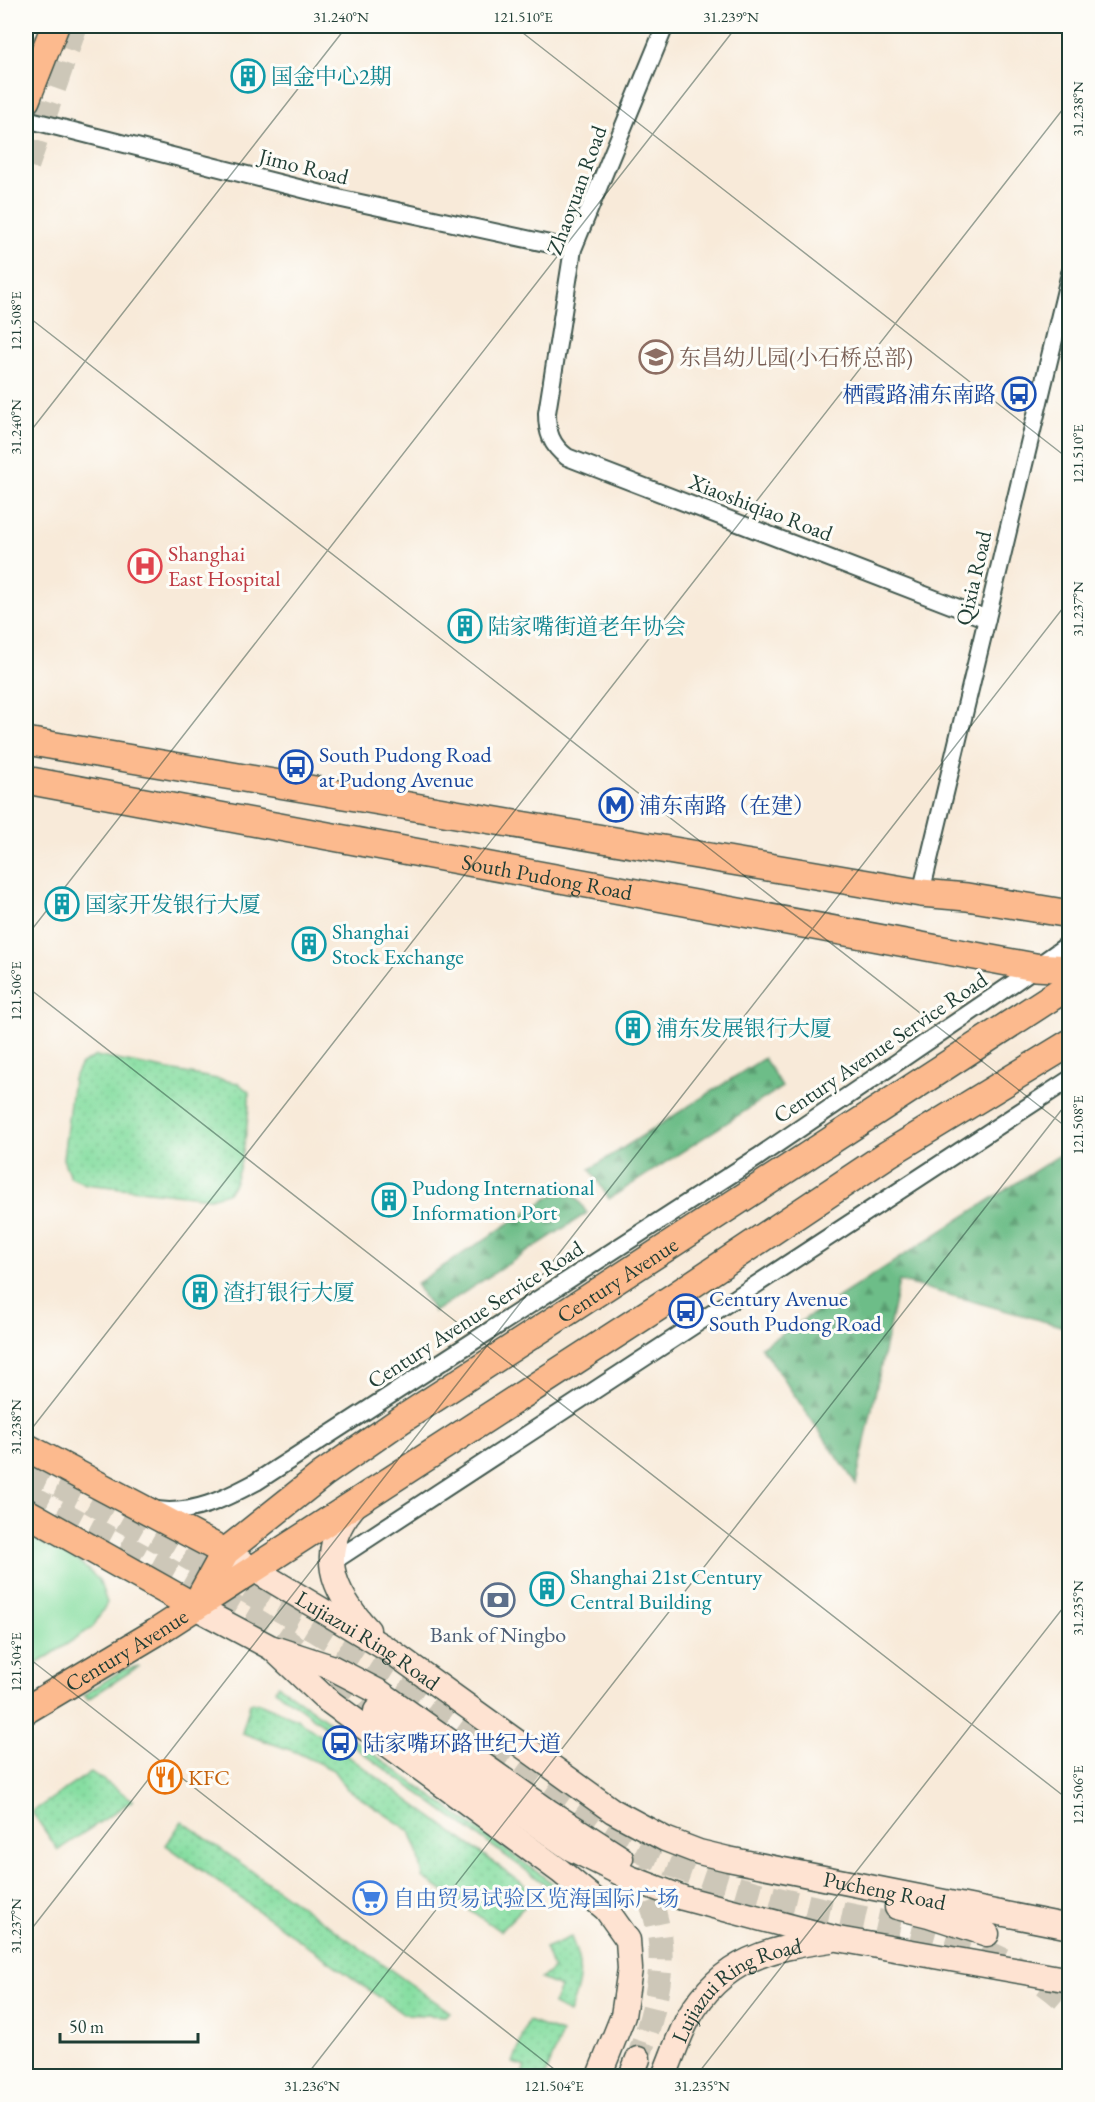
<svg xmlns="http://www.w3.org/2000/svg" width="1095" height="2102" viewBox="0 0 1095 2102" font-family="'EB Garamond','Noto Serif SC',serif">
<defs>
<pattern id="grass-dots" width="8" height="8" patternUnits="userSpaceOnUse" patternTransform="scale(1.5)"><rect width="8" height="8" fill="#87dea2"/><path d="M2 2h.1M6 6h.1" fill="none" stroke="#74bf8c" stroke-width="1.8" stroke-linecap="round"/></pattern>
<pattern id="forest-firs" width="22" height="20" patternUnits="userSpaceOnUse" patternTransform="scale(1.5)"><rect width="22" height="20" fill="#6dbd88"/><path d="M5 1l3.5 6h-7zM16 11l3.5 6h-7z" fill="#599b70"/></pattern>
</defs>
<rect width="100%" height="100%" fill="#fdfcf7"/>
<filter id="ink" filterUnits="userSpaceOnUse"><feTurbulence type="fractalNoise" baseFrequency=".0167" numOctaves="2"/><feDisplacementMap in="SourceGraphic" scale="12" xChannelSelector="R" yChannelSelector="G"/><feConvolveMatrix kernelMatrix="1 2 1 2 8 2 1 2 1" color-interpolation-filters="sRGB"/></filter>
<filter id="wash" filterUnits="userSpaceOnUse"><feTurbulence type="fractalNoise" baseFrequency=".008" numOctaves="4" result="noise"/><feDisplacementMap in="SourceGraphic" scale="24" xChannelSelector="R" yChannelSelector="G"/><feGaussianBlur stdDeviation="1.35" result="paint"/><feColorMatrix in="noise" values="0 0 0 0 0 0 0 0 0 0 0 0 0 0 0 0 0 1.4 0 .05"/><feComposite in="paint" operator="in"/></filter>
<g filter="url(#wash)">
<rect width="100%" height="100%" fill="#f8ead9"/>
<path fill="url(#grass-dots)" stroke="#538e6b" stroke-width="1.5" d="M96 1056 238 1083 249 1092C250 1111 242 1180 228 1192 224 1195 215 1196 210 1198L86 1184 70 1177 63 1159 73 1079 81 1064Z
M139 1666 88 1699 84 1695 122 1670Z
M278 1685 555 1885 552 1889 275 1690Z
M250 1703H259L297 1719 537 1894 500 1931 423 1877 418 1852 410 1831 347 1789 333 1770 296 1752 242 1733Z
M91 1772 133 1800 58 1850 32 1812Z
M182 1821 208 1840 450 2012 445 2016 403 2014 166 1845Z
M571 1937C584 1968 581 1982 569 2013L553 2005 560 1987 541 1979 553 1969 545 1948Z
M528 2021 562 2033 545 2076H521L525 2067 513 2063Z"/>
<path fill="url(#forest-firs)" stroke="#467d5e" stroke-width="1.5" d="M764 1058 782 1087 609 1199 590 1169Z
M1069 1149 1070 1322 1068 1328 899 1281 856 1484 761 1347Z
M568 1185 587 1213 434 1312 416 1284Z"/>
<path fill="#87dea2" stroke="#538e6b" stroke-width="1.5" d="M26 1535 77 1560 99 1580 107 1603 93 1627 26 1671Z"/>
</g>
<g filter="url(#ink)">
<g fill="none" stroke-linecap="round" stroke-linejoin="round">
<path stroke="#cdc7b8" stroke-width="24" stroke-dasharray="24 12" stroke-linecap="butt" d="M26 1469 80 1496 308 1626 398 1682 603 1830C664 1869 738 1890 808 1906 902 1928 996 1936 1070 2005
M26 1494C104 1535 183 1576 259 1622 300 1648 338 1681 376 1711
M635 1869C675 1937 662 1989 638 2059"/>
<path stroke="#cdc7b8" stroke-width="27" stroke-dasharray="27 14" stroke-linecap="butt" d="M26 61 38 26
M26 165 74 26"/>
<defs>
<path id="street" d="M665 26 573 249 547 413C547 432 551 445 567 457L987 619
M26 119 342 199 573 249
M921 893 1070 273
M156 1510C193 1515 224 1499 256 1482L758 1157 1015 982 1070 943
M331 1563 1070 1079"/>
<g id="secondary">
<path d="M354 1506C316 1551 331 1590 368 1630"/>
<path id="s1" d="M225 1552 392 1652 613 1811 665 1839 699 1852 728 1859 1070 1927"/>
<path d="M195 1607 270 1647 331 1667 381 1693 548 1811 621 1858"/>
<path d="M274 1650 326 1699 560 1871 606 1909 628 1940 630 1969 623 2016 599 2076"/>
<path d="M376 1711 570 1848 630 1878 683 1898 838 1939 1070 1980"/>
<path d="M897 1907 929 1915 987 1934"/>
<path d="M631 2076 638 2059"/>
<path id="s2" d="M664 2076C672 2057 679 2035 689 2017 723 1959 768 1949 830 1940"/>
</g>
<g id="primary">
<path d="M26 100 55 26"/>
<path d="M26 741 921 893 967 897 1070 914"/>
<path id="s3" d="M26 780 1035 967 1070 969"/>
<path d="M26 1447 225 1552"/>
<path d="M26 1512 195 1607"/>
<path id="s4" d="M197 1603 225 1552 323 1474 401 1420 1070 985"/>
<path id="s5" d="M26 1710 155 1633 675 1296 888 1154 1070 1043"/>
</g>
</defs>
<use href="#street" stroke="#40574d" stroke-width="20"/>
<use href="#secondary" stroke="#40574d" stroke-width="27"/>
<use href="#primary" stroke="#40574d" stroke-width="30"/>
<use href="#street" stroke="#fff" stroke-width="16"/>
<use href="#secondary" stroke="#fee3d2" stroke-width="24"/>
<use href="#primary" stroke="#fcba8e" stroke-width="27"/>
</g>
</g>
<path fill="none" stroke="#1f3d34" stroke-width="1.5" stroke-opacity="0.45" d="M514 26 1070 460M26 315 1070 1130M26 437 347 26M26 937 737 26M26 986 1070 1801M26 1436 1070 100M26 1656 563 2076M26 1936 1070 599M306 2076 1070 1099M696 2076 1070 1599"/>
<defs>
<symbol id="building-ring" viewBox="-11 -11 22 22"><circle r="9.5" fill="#fdfcf7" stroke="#0f9aa8" stroke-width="1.5"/><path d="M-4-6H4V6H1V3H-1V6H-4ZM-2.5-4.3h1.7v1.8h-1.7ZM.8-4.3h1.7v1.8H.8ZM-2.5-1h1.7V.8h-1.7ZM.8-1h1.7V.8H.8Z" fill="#0f9aa8"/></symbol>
<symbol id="school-ring" viewBox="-11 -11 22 22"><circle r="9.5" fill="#fdfcf7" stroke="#8d6e63" stroke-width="1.5"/><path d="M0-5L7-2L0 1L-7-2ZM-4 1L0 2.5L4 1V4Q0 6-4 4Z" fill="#8d6e63"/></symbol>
<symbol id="bus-ring" viewBox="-11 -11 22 22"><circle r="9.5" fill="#fdfcf7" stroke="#1a4fb4" stroke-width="1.5"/><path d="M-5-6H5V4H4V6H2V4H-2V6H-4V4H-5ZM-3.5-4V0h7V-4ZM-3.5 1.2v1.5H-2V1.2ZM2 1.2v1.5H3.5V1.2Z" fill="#1a4fb4"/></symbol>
<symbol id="hospital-ring" viewBox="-11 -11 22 22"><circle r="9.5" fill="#fdfcf7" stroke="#e0444e" stroke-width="1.5"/><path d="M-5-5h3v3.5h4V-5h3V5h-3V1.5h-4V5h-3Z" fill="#e0444e"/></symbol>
<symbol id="metro-ring" viewBox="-11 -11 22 22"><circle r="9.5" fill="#fdfcf7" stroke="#1a4fb4" stroke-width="1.5"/><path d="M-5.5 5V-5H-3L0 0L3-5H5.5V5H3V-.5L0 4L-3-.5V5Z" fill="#1a4fb4"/></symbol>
<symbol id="bank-ring" viewBox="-11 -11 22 22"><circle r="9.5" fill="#fdfcf7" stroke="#5c6f8a" stroke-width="1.5"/><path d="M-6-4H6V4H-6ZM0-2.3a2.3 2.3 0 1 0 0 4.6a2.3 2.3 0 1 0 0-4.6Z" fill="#5c6f8a"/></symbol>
<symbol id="restaurant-ring" viewBox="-11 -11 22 22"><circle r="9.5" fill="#fdfcf7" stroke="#e8710a" stroke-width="1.5"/><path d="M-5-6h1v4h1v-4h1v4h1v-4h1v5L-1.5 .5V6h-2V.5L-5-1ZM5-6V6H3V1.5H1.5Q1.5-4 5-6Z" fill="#e8710a"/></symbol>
<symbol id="supermarket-ring" viewBox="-11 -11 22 22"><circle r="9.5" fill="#fdfcf7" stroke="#3f7fe0" stroke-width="1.5"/><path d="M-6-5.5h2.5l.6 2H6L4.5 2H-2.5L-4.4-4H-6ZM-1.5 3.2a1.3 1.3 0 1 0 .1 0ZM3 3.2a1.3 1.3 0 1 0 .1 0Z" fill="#3f7fe0"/></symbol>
</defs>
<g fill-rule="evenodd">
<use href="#building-ring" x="229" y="57" width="38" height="38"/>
<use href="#school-ring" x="637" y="338" width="38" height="38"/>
<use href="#bus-ring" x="1000" y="375" width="38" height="38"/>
<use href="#hospital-ring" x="126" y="547" width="38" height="38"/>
<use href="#building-ring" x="446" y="607" width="38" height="38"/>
<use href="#bus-ring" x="277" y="748" width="38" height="38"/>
<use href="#metro-ring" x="597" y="786" width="38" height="38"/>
<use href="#building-ring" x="43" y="885" width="38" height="38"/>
<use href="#building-ring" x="290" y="925" width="38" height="38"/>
<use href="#building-ring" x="614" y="1009" width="38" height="38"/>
<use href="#building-ring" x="370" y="1181" width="38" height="38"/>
<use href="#building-ring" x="181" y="1273" width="38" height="38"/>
<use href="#bus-ring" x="667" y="1292" width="38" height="38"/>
<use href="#building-ring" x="528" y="1570" width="38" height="38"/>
<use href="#bank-ring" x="479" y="1581" width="38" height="38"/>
<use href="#bus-ring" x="321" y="1724" width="38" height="38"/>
<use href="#restaurant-ring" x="146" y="1758" width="38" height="38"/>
<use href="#supermarket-ring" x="351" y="1879" width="38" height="38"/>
</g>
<g text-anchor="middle" stroke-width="6" stroke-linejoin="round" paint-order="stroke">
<g font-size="22" fill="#0d838f" stroke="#fdfcf7" text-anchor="start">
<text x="271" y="84">国金中心2期</text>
<text x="488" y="634">陆家嘴街道老年协会</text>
<text x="85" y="912">国家开发银行大厦</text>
<text x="332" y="939">Shanghai<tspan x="332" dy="25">Stock Exchange</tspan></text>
<text x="656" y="1036">浦东发展银行大厦</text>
<text x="412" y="1195">Pudong International<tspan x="412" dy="25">Information Port</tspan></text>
<text x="223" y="1300">渣打银行大厦</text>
<text x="570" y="1584">Shanghai 21st Century<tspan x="570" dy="25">Central Building</tspan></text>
</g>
<g font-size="22" fill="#1f3d34" stroke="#fdfcf7">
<text transform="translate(304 166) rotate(14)" y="8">Jimo Road</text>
<text transform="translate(576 190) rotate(-70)" y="8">Zhaoyuan Road</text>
<text transform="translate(761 507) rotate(21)" y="8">Xiaoshiqiao Road</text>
<text transform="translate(973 578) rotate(-77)" y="8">Qixia Road</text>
<text dy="8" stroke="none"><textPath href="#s3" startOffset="530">South Pudong Road</textPath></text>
<text transform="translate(880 1047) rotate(-34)" y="8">Century Avenue Service Road</text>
<text dy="8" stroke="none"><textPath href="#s4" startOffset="536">Century Avenue</textPath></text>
<text transform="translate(475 1314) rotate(-33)" y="8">Century Avenue Service Road</text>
<text dy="8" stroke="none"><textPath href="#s1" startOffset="168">Lujiazui Ring Road</textPath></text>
<text dy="8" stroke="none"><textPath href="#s5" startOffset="117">Century Avenue</textPath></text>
<text dy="8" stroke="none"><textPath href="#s1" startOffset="752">Pucheng Road</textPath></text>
<text dy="8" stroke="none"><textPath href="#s2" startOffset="120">Lujiazui Ring Road</textPath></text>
</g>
<g font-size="22" fill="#785e54" stroke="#fdfcf7" text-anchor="start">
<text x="679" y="365">东昌幼儿园(小石桥总部)</text>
</g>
<g font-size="22" fill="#164399" stroke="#fdfcf7" text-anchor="start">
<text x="996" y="402" text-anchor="end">栖霞路浦东南路</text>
<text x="319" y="762">South Pudong Road<tspan x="319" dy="25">at Pudong Avenue</tspan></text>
<text x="639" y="813">浦东南路（在建）</text>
<text x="709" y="1306">Century Avenue<tspan x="709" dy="25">South Pudong Road</tspan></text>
<text x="363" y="1751">陆家嘴环路世纪大道</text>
</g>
<g font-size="22" fill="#be3a42" stroke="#fdfcf7" text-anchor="start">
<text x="168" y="561">Shanghai<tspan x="168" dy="25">East Hospital</tspan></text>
</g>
<g font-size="22" fill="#4e5e75" stroke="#fdfcf7">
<text x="498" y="1642">Bank of Ningbo</text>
</g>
<g font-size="22" fill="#c56008" stroke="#fdfcf7" text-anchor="start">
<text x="188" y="1785">KFC</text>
</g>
<g font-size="22" fill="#366cbe" stroke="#fdfcf7" text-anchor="start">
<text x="393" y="1906">自由贸易试验区览海国际广场</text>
</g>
</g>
<rect width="1095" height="2102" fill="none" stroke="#fdfcf7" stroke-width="66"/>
<path d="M60 2033v9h138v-9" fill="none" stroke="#1f3d34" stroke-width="3"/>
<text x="69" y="2033" font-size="18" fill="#1f3d34" stroke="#fdfcf7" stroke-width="4.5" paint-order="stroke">50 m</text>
<rect x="33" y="33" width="1029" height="2036" fill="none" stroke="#1f3d34" stroke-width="2"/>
<g font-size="15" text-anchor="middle" fill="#1f3d34">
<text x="341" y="22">31.240°N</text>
<text x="523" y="22">121.510°E</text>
<text x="731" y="22">31.239°N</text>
<text transform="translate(1078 109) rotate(-90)" y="5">31.238°N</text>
<text transform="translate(16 321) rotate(-90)" y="5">121.508°E</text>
<text transform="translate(16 427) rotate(-90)" y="5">31.240°N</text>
<text transform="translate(1078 454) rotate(-90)" y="5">121.510°E</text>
<text transform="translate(1078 609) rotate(-90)" y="5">31.237°N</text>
<text transform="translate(16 991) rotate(-90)" y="5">121.506°E</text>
<text transform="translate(1078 1125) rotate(-90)" y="5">121.508°E</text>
<text transform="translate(16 1427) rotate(-90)" y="5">31.238°N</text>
<text transform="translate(1078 1608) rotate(-90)" y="5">31.235°N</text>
<text transform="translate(16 1662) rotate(-90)" y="5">121.504°E</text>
<text transform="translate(1078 1795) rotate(-90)" y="5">121.506°E</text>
<text transform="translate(16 1926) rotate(-90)" y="5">31.237°N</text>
<text x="312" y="2091">31.236°N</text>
<text x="554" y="2091">121.504°E</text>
<text x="702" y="2091">31.235°N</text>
</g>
</svg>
